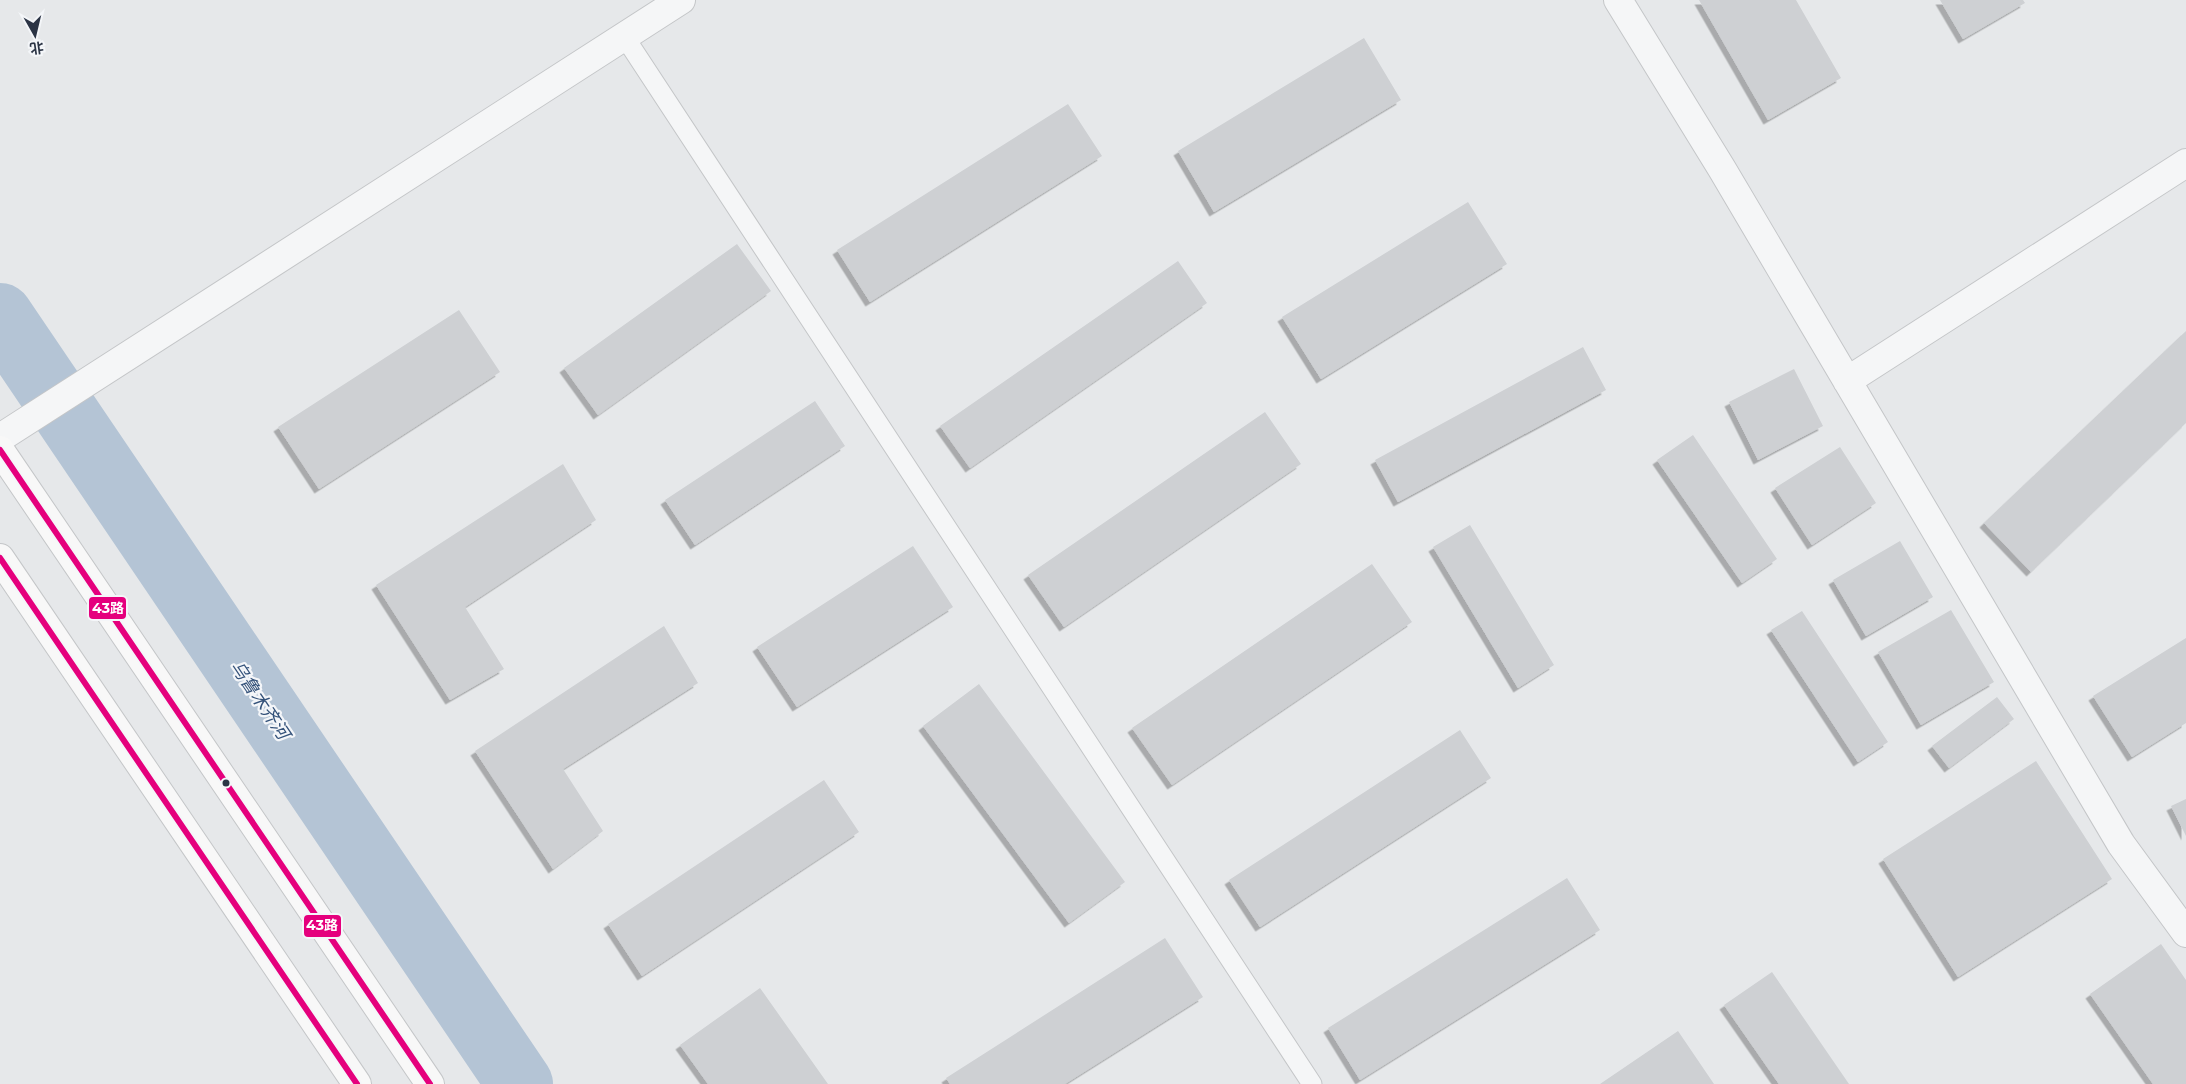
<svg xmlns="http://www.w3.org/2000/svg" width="2186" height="1084" viewBox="0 0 2186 1084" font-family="Montserrat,'Noto Sans SC',sans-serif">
<defs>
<filter id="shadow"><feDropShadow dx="-4.5" dy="4.5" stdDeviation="0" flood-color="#0004"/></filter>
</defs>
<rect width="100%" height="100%" fill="#e6e8ea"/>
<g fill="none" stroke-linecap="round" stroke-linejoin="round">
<path stroke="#b4c4d5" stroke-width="66" d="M0 316 520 1084"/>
</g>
<path fill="#ced0d3" filter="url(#shadow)" d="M1699 0H1796L1841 78 1768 120Z
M1940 0H2023L2025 3 1963 39Z
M1364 38 1401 100 1214 212 1178 151Z
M1068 104 1102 156 870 302 837 250Z
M1468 202 1507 264 1321 379 1282 317Z
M737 244 771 291 598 415 564 368Z
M1178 261 1207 303 970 468 940 426Z
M459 310 500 372 319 489 278 427Z
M2186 331V423L2031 572 1984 523Z
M1583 347 1606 390 1398 502 1375 460Z
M1794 369 1823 426 1758 460 1729 402Z
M815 401 845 446 695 545 665 500Z
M1265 412 1301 464 1064 627 1028 575Z
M1693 435 1777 559 1742 583 1657 460Z
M1840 447 1876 503 1812 545 1775 488Z
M563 464 596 520 465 607 504 669 450 700 376 585Z
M1470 525 1554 665 1518 688 1433 547Z
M1900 541 1933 597 1866 636 1833 580Z
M913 546 953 607 797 707 757 647Z
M1372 564 1412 622 1172 785 1132 728Z
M1951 610 1994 682 1921 725 1878 652Z
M1802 611 1888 742 1858 762 1771 630Z
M664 626 698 683 563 769 603 831 553 869 475 751Z
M2186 638V723L2132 757 2093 696Z
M979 684 1125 882 1069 923 923 726Z
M1997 697 2014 719 1949 768 1932 746Z
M1460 730 1491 778 1260 927 1229 880Z
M2036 761 2112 879 1958 977 1883 859Z
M824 780 859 832 642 976 608 924Z
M2186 799V836L2171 806Z
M1567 878 1600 930 1360 1080 1328 1028Z
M1165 938 1203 997 1065 1084H950L946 1078Z
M2161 944 2186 980V1084H2153L2090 994Z
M1772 972 1849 1084H1779L1724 1005Z
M760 988 828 1084H708L680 1045Z
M1678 1031 1714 1084H1600Z"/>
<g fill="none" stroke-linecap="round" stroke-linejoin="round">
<defs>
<path id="lane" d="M624 36 1312 1084"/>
<path id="street" d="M1618 0 1722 169 2121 844 2186 933
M1847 381 2186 163
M0 438 681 0"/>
<path id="secondary" d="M0 450 430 1084
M0 558 357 1084"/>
</defs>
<use href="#lane" stroke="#c4c6c8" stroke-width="21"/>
<use href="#street" stroke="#c4c6c8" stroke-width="30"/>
<use href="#secondary" stroke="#c4c6c8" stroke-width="30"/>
<use href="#lane" stroke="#f5f6f7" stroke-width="19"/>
<use href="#street" stroke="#f5f6f7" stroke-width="28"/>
<use href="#secondary" stroke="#f8f8f8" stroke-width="28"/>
<defs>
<path id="bus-1" d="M0 450 430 1084
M0 558 357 1084"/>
</defs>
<use href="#bus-1" stroke="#f4f6f9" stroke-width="10"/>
<use href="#bus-1" stroke="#e5007d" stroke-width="6"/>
</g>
<circle fill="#2b3445" stroke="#f4f6f9" stroke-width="2" cx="226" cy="783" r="4.5"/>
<g text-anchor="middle" stroke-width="4.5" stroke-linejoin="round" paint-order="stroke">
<g font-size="18" font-style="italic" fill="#34527a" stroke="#f4f6f9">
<text transform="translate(260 700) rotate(56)" y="6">乌鲁木齐河</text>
</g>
</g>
<g stroke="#f4f6f9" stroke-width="2">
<rect x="88" y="596" width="39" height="24" rx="5" fill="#e5007d"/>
<rect x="303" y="914" width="39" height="24" rx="5" fill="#e5007d"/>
</g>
<g font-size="14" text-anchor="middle" font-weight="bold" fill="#fff">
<text x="108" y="613">43路</text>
<text x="322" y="930">43路</text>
</g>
<g transform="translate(35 35) rotate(172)" stroke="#f4f6f9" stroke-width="4" paint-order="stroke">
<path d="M0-4L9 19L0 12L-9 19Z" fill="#2b3445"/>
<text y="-8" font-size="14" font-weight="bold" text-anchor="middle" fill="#2b3445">北</text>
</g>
</svg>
